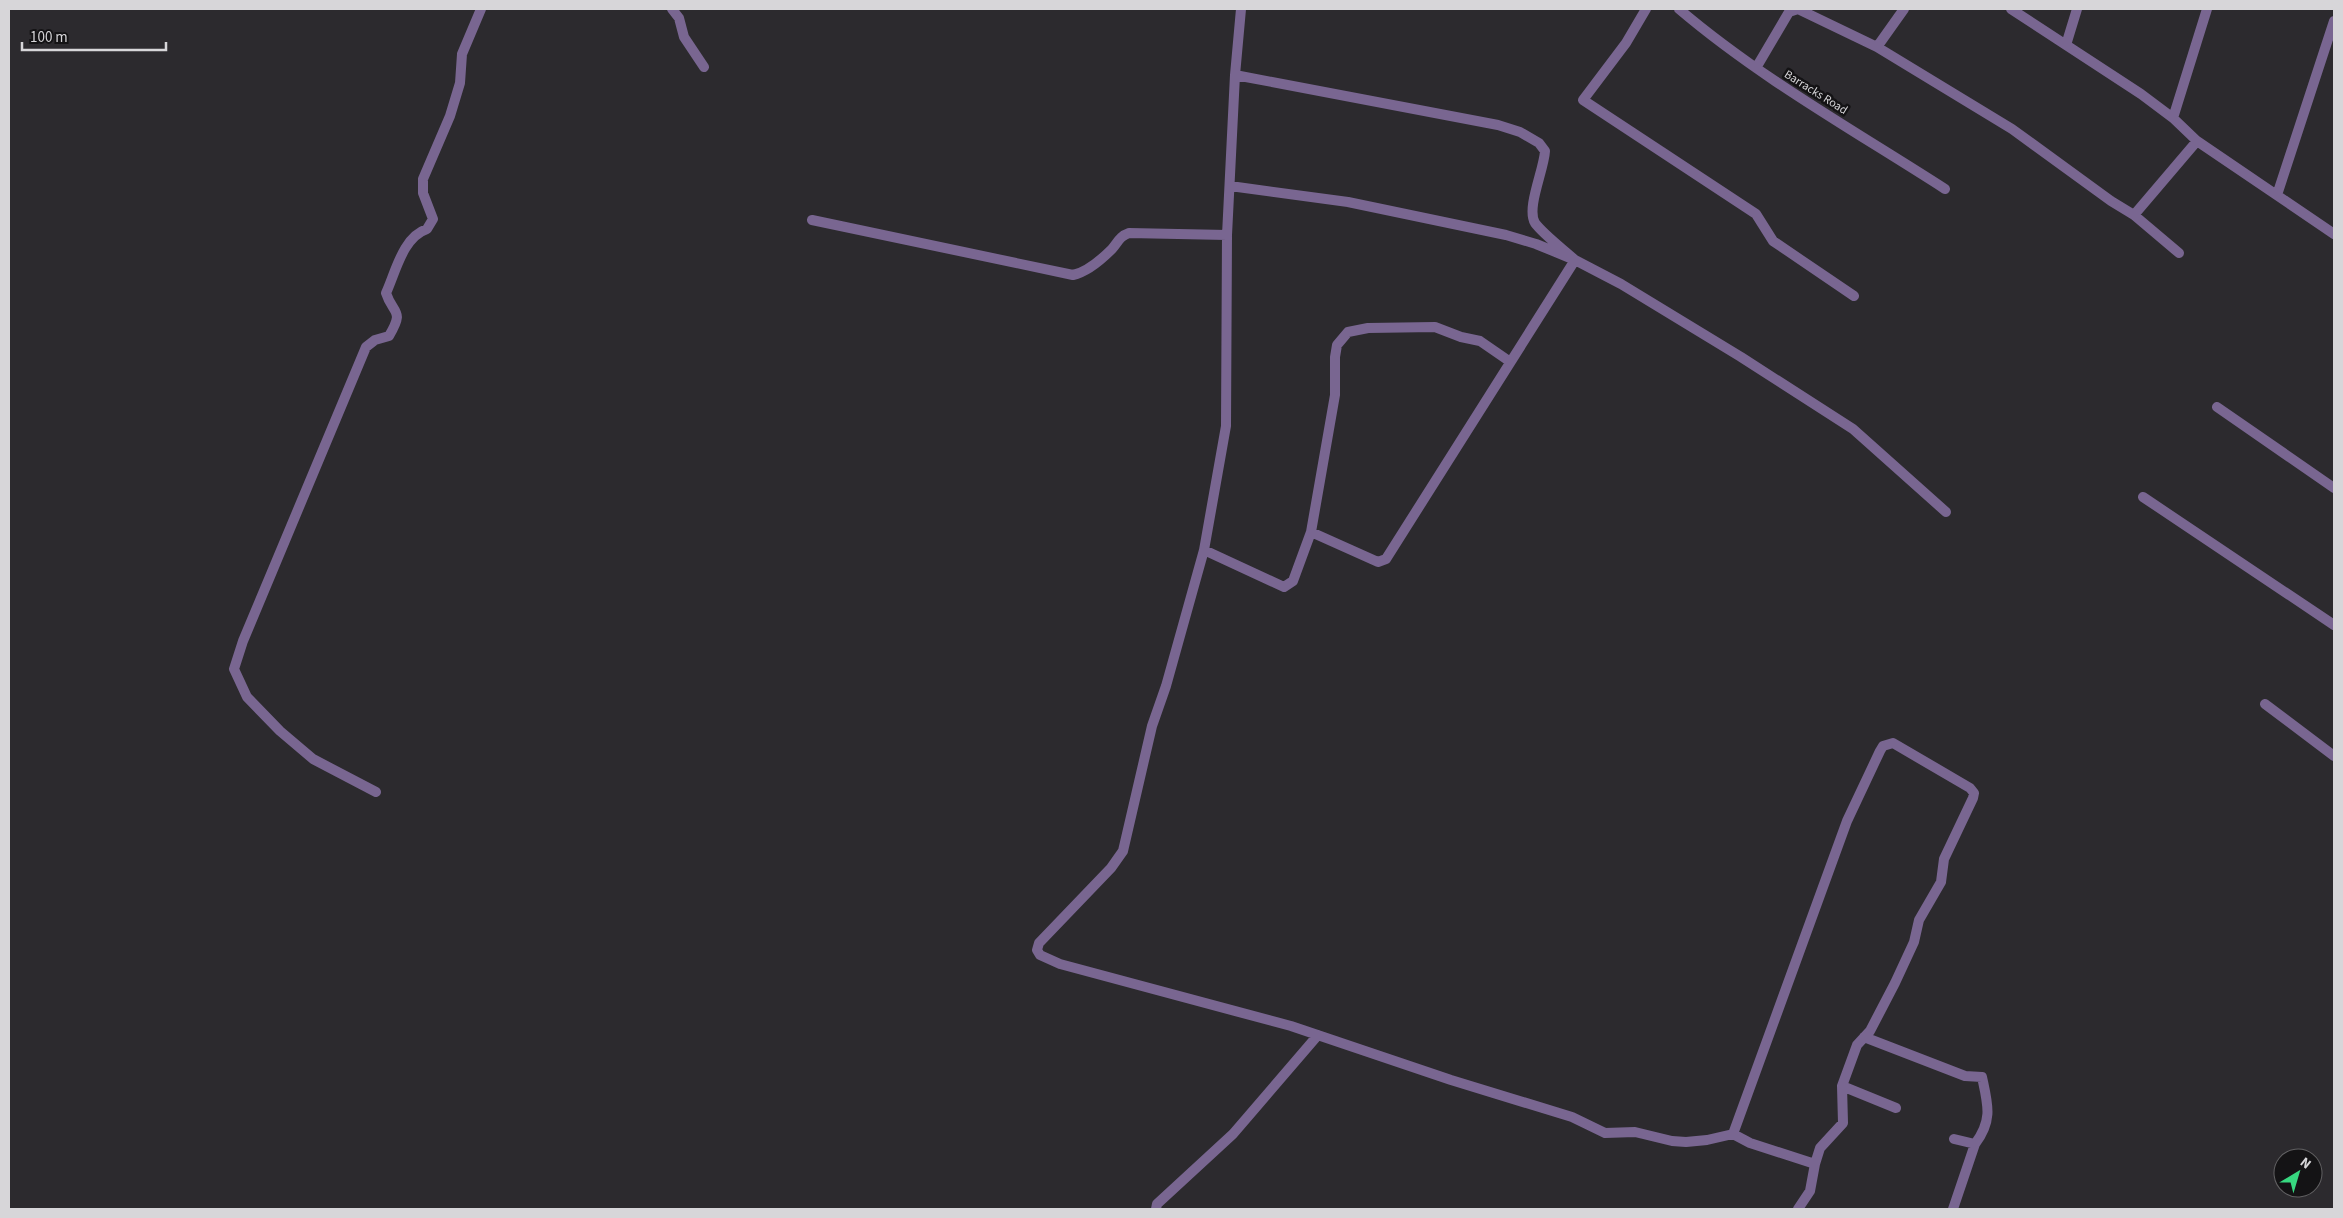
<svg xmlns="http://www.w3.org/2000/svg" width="2343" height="1218" viewBox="0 0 2343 1218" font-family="'Source Sans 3',sans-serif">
<rect width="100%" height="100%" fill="#2c2a2e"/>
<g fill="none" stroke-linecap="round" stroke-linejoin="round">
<path stroke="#796691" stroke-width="10" d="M672 9 679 18 684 37 704 67
M1241 9 1235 75 1227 235 1226 426 1204 550 1166 686 1152 726 1123 851 1111 868 1039 943 1037 950 1040 955 1060 964 1291 1026 1451 1080 1572 1117 1605 1133 1635 1132 1672 1141 1686 1142 1707 1140 1733 1134 1750 1143 1815 1164 1820 1148 1843 1123 1842 1086 1857 1045 1870 1031 1895 983 1914 942 1919 920 1941 882 1944 859 1973 798 1974 793 1970 788 1893 743 1883 746 1880 751 1847 821 1733 1134
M1646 9 1626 43 1583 100 1756 214 1773 241 1854 296
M1679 9C1760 78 1855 131 1945 189
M1798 9 1877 47 2012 129 2111 201 2134 215 2179 253
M2011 9 2141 94 2173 118 2197 141 2334 234
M2066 45 2077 9
M1877 47 1904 9
M1756 68 1789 12 1798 9
M1235 75 1498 125 1520 132 1539 143 1545 151C1544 170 1526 208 1535 223 1543 234 1564 250 1575 260L1386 559 1378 562 1311 532
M2173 118 2207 9
M1230 186 1348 202 1506 235 1536 244 1575 260 1621 284 1741 357 1853 429 1946 512
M2277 195 2334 21
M2134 215 2197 141
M812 220 1073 275C1087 272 1102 259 1112 249 1118 242 1120 236 1129 233L1227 235
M2217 407 2334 488
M2143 497 2334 625
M1204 550 1284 587 1293 581 1311 532 1335 395V357L1337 345 1348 332 1368 328 1435 327 1461 337 1480 341 1509 361
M2265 704 2334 756
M376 792 313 759 280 731 247 697 234 669 243 641 366 347 375 340 389 336C405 309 393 315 386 293 396 271 403 237 427 229L433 219 423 193V179L450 116 460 83 462 54 481 9
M1864 1037 1965 1076 1982 1077C1988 1105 1993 1120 1975 1144L1954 1139
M1842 1086 1896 1108
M1156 1209 1157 1204 1233 1134 1318 1035
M1798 1209 1810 1191 1815 1164
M1953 1209 1975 1144"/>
</g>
<g text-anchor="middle" stroke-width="5" stroke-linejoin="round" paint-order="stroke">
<g font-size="12" fill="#d7d6d9" stroke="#141315">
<text transform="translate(1816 92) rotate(32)" y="4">Barracks Road</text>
</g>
</g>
<rect width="2343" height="1218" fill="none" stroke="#d7d6d9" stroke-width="20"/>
<g transform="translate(2298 1173) rotate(38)"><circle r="24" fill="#141315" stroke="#626163"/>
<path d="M0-4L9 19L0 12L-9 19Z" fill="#37d880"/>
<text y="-8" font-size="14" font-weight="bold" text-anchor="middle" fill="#d7d6d9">N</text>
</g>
<path d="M22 42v8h144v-8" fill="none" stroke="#d7d6d9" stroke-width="2.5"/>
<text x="30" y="42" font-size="15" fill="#d7d6d9" stroke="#141315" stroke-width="4" paint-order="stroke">100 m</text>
</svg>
